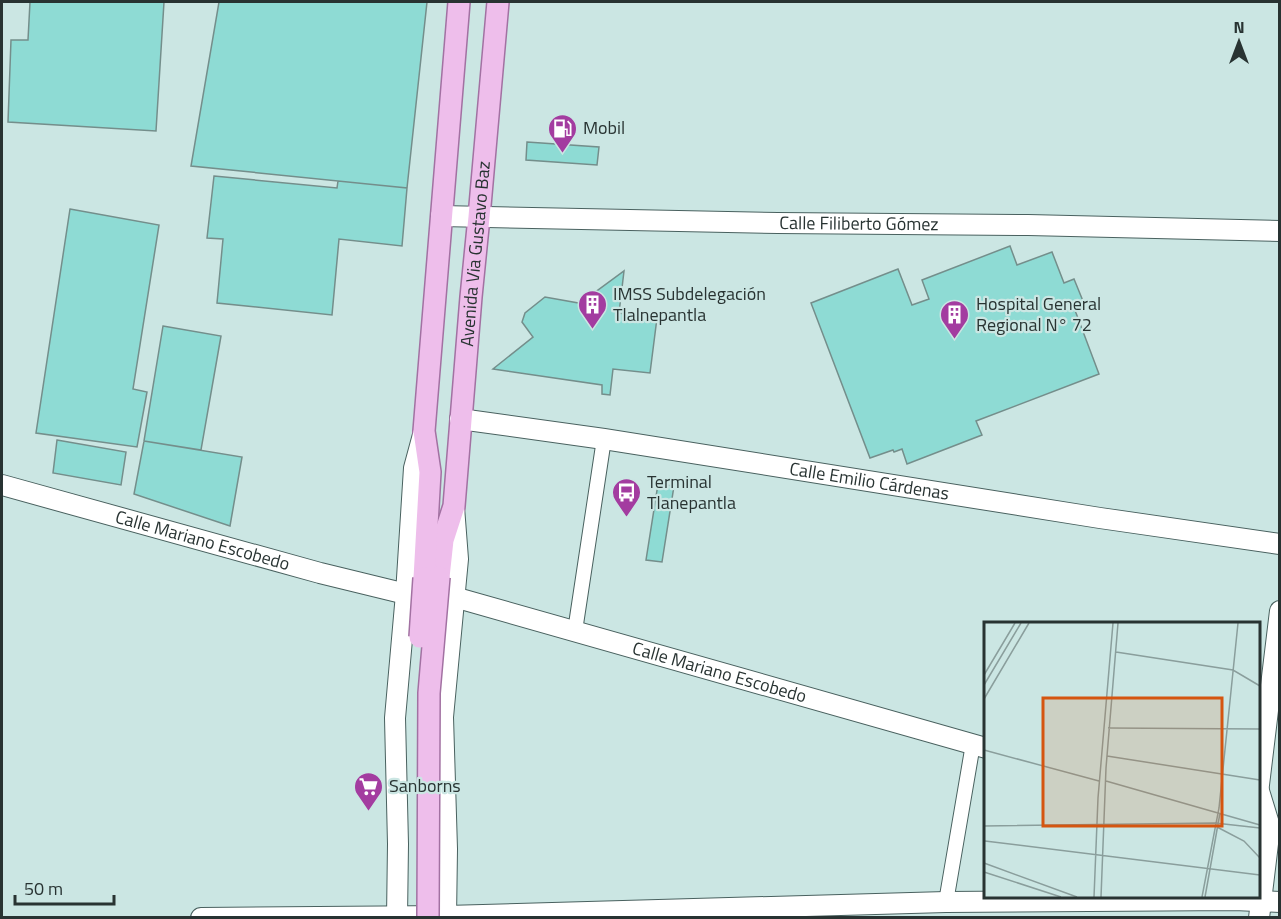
<svg xmlns="http://www.w3.org/2000/svg" width="1281" height="919" viewBox="0 0 1281 919" font-family="'Titillium Web',sans-serif">
<rect width="100%" height="100%" fill="#cbe6e3"/>
<path fill="#8edbd4" stroke="#748e8b" stroke-width="1.5" d="M30 2H164L156 131 8 122 11 40H28Z
M219 2H427L407 188 191 166Z
M527 142 599 147 597 165 526 160Z
M214 176 337 188 338 181 407 188 402 246 339 239 332 315 217 303 223 239 207 238Z
M70 209 159 225 133 389 147 392 137 447 36 433Z
M1010 246 1017 265 1052 252 1064 283 1074 279 1083 301 1073 305 1099 374 976 421 982 435 907 464 902 449 894 452 893 450 870 458 811 303 898 269 912 305 929 299 922 280Z
M624 271 619 313 657 318 650 373 613 369 610 395 602 394V385L493 369 533 337 522 322 525 313 545 297 590 305V296Z
M163 326 221 336 201 450 144 441Z
M57 440 126 452 121 485 53 473Z
M144 441 242 457 230 526 134 494Z
M658 484 674 486 662 562 646 560Z"/>
<g fill="none" stroke-linecap="round" stroke-linejoin="round">
<defs>
<path id="street" d="M575 631 604 439
M946 902 973 744"/>
<g id="secondary">
<path id="s1" d="M441 216 778 223 1028 225 1280 231"/>
<path id="s2" d="M460 419 604 439 1100 518 1280 544"/>
<path id="s3" d="M2 485 320 573 406 594"/>
<path id="s4" d="M454 597 986 748"/>
<path d="M1258 793 1280 611"/>
<path d="M201 918 446 916 946 902 1235 900 1280 902"/>
<path d="M397 918 398 844 395 718 406 594 414 468 424 431"/>
<path d="M446 918 447 849 443 717 458 559 454 507"/>
<path d="M1259 918 1270 827 1259 791"/>
</g>
<g id="primary">
<path id="s5" d="M439 577 443 540 454 506 471 297 479 217 498 2"/>
<path d="M424 578 430 472 424 431 459 2"/>
</g>
</defs>
<use href="#street" stroke="#49615f" stroke-width="16"/>
<use href="#secondary" stroke="#49615f" stroke-width="22"/>
<use href="#primary" stroke="#a271a2" stroke-width="24"/>
<use href="#street" stroke="#fff" stroke-width="14"/>
<use href="#secondary" stroke="#fff" stroke-width="20"/>
<use href="#primary" stroke="#eebeeb" stroke-width="21"/>
<defs>
<path id="primary-bridge" d="M420 637 424 578
M428 918 429 693 439 577"/>
</defs>
<use href="#primary-bridge" stroke="#a271a2" stroke-width="24" stroke-linecap="butt"/>
<use href="#primary-bridge" stroke="#eebeeb" stroke-width="21"/>
</g>
<defs>
<symbol id="fuel-pin" viewBox="-11 -11 22 30"><path d="M0 17L-7.5 6A9.5 9.5 0 1 1 7.5 6Z" fill="#a33ca0" stroke="#cbe6e3"/><path d="M-5.5-6h7V0h2V4h1.3V-2.5L3-4.5l.8-.8L6-3V5H2.5V1h-1V6h-7ZM-4.2-4.7v3.2H.2V-4.7Z" fill="#fff"/></symbol>
<symbol id="building-pin" viewBox="-11 -11 22 30"><path d="M0 17L-7.5 6A9.5 9.5 0 1 1 7.5 6Z" fill="#a33ca0" stroke="#cbe6e3"/><path d="M-4-6H4V6H1V3H-1V6H-4ZM-2.5-4.3h1.7v1.8h-1.7ZM.8-4.3h1.7v1.8H.8ZM-2.5-1h1.7V.8h-1.7ZM.8-1h1.7V.8H.8Z" fill="#fff"/></symbol>
<symbol id="bus-pin" viewBox="-11 -11 22 30"><path d="M0 17L-7.5 6A9.5 9.5 0 1 1 7.5 6Z" fill="#a33ca0" stroke="#cbe6e3"/><path d="M-5-6H5V4H4V6H2V4H-2V6H-4V4H-5ZM-3.5-4V0h7V-4ZM-3.5 1.2v1.5H-2V1.2ZM2 1.2v1.5H3.5V1.2Z" fill="#fff"/></symbol>
<symbol id="supermarket-pin" viewBox="-11 -11 22 30"><path d="M0 17L-7.5 6A9.5 9.5 0 1 1 7.5 6Z" fill="#a33ca0" stroke="#cbe6e3"/><path d="M-6-5.5h2.5l.6 2H6L4.5 2H-2.5L-4.4-4H-6ZM-1.5 3.2a1.3 1.3 0 1 0 .1 0ZM3 3.2a1.3 1.3 0 1 0 .1 0Z" fill="#fff"/></symbol>
</defs>
<g fill-rule="evenodd">
<use href="#fuel-pin" x="546" y="112" width="33" height="45"/>
<use href="#building-pin" x="576" y="288" width="33" height="45"/>
<use href="#building-pin" x="938" y="298" width="33" height="45"/>
<use href="#bus-pin" x="610" y="476" width="33" height="45"/>
<use href="#supermarket-pin" x="352" y="770" width="33" height="45"/>
</g>
<g text-anchor="middle" stroke-width="4.5" stroke-linejoin="round" paint-order="stroke">
<g font-size="18" fill="#283332" stroke="#cbe6e3" text-anchor="start">
<text x="583" y="134">Mobil</text>
<text x="613" y="300">IMSS Subdelegación<tspan x="613" dy="21">Tlalnepantla</tspan></text>
<text x="976" y="310">Hospital General<tspan x="976" dy="21">Regional N° 72</tspan></text>
<text x="647" y="488">Terminal<tspan x="647" dy="21">Tlanepantla</tspan></text>
<text x="389" y="792">Sanborns</text>
</g>
<g font-size="18" fill="#283332" stroke="#cbe6e3">
<text dy="6" stroke="none"><textPath href="#s1" startOffset="418">Calle Filiberto Gómez</textPath></text>
<text dy="6" stroke="none"><textPath href="#s5" startOffset="326">Avenida Via Gustavo Baz</textPath></text>
<text dy="6" stroke="none"><textPath href="#s2" startOffset="414">Calle Emilio Cárdenas</textPath></text>
<text dy="6" stroke="none"><textPath href="#s3" startOffset="208">Calle Mariano Escobedo</textPath></text>
<text dy="6" stroke="none"><textPath href="#s4" startOffset="276">Calle Mariano Escobedo</textPath></text>
</g>
</g>
<g transform="translate(984 622)">
<rect width="276" height="276" fill="#cbe6e3"/>
<path fill="none" stroke="#8a9e9c" stroke-width="1.5" d="M132 30 249 48 276 64M0 53 31 1M0 63 37 1M0 77 45 1M124 106 276 107M0 128 115 159M123 134 276 158M122 159 276 203M0 204 231 201 276 206M233 205 260 219 276 236M1 219 276 253M0 241 93 275M0 250 77 275M110 275 114 176 129 1M117 275 122 146 134 1M218 275 235 186 254 1M221 275 236 191"/>
<path fill="#d55510" fill-opacity="0.15" stroke="#d55510" stroke-width="3" d="M59 76H238V204H59Z"/>
<rect width="276" height="276" fill="none" stroke="#283332" stroke-width="3"/>
</g>
<rect width="1281" height="919" fill="none" stroke="#283332" stroke-width="6"/>
<g transform="translate(1239 42)" stroke="#cbe6e3" stroke-width="4.5" paint-order="stroke">
<path d="M0-4.5L10 22L0 15L-10 22Z" fill="#283332"/>
<text y="-9" font-size="16" font-weight="bold" text-anchor="middle" fill="#283332">N</text>
</g>
<path d="M15 895v9h99v-9" fill="none" stroke="#283332" stroke-width="3"/>
<text x="24" y="895" font-size="18" fill="#283332" stroke="#cbe6e3" stroke-width="4.5" paint-order="stroke">50 m</text>
</svg>
